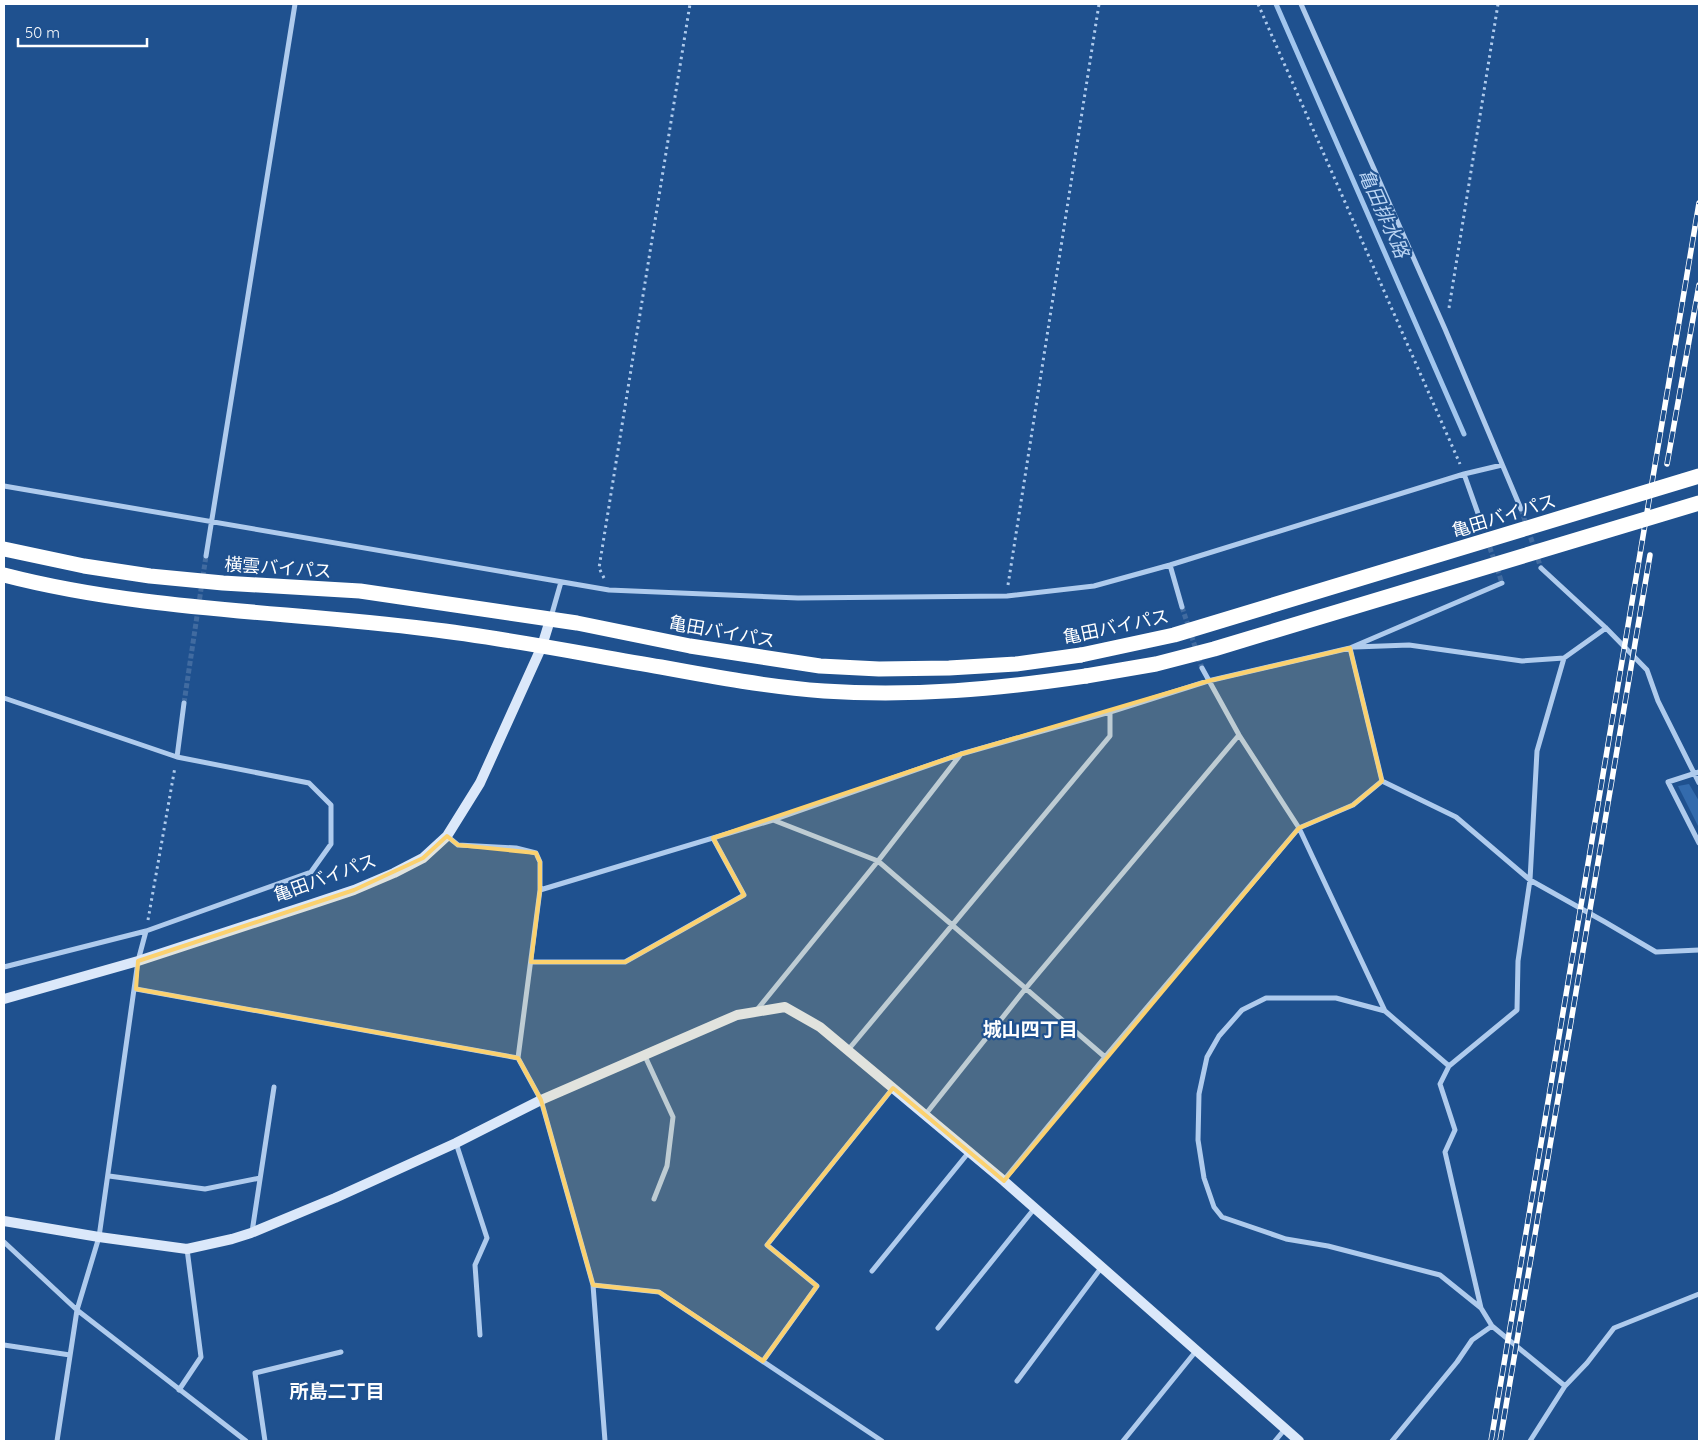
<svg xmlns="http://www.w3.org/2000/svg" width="1703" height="1445" viewBox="0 0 1703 1445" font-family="Quicksand,'Noto Sans JP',sans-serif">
<rect width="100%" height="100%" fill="#1f518f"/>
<path fill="#336bad" d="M1689 784 1699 801V828L1678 786Z"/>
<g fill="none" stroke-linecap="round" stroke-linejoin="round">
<path stroke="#a2c6ee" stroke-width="5" d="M1276 4 1464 434"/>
<path stroke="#416ba0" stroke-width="5" stroke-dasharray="5 2.5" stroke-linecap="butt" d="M1521 509 1541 568
M1480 519 1502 583
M1182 607 1202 668
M184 703 206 556"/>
<path stroke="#afcbed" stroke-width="3" stroke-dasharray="2.5 4" stroke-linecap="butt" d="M1258 4 1460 464
M1449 308 1498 4
M604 578 599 568 690 4
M1008 585 1099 4
M148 920 175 767"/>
<path stroke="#afcbed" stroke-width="5" d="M1301 4 1445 329 1521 509
M1464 474 1480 519
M4 486 609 590 798 598 1007 596 1094 586 1170 565 1464 474 1502 465
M206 556 295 4
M1170 565 1182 607
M1541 568 1606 628 1647 670 1658 701 1699 783
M551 617 561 582
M1355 647 1409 645 1522 661 1564 658 1606 628
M1350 648 1382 781 1456 817 1530 880 1605 922 1656 952 1699 950
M1202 668 1239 735 1299 828 1385 1011
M4 698 177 757 309 783 331 805V844L311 872 146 931 4 967
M177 757 184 703
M1699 772 1668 782 1699 843
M773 820 878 861 1105 1057
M447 836 458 845 516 848 536 853 540 862V890L518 1058 541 1100 593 1285 605 1441
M540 890 773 820 961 754 1110 712 1208 681 1350 648 1502 583
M531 962H625L744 895 713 838
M136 989 518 1058
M756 1011 878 861 961 754
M848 1050 1110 736V712
M644 1054 673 1117 667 1166 654 1199
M1449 1066 1385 1011 1336 998H1266L1242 1010 1219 1036 1207 1057 1199 1094 1198 1140 1204 1178 1214 1207 1222 1217 1286 1239 1328 1246 1440 1275 1481 1308 1492 1326 1565 1386
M925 1115 1026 988 1239 735
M456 1143 487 1238 475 1265 480 1335
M109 1176 205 1189 260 1178
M1004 1180 1105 1057 1299 828 1353 805 1382 781
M252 1232 274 1087
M4 1242 77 1310 246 1441
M872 1271 969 1152
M593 1285 659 1292 882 1441
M1481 1308 1445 1152 1455 1130 1440 1084 1449 1066 1517 1010 1518 961 1530 880 1537 751 1564 658
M938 1328 1034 1209
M4 1345 70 1355
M763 1361 817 1286 767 1245 893 1088
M1017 1381 1101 1268
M179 1390 201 1357 187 1249
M57 1441 77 1310 99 1237 138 961 146 931
M265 1441 255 1373 341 1352
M1123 1441 1196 1351
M1275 1441 1285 1429
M1392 1441 1457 1362 1472 1340 1492 1326
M1530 1441 1565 1386 1587 1363 1614 1328 1699 1294"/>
<path stroke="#dbe8fa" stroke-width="10" d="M4 999 138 961 312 904 354 890 394 873 423 858 447 836 480 783 542 646 550 620
M4 1221 99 1237 187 1249 232 1239 251 1233 335 1198 456 1143 541 1100 737 1015 785 1007 820 1027 1004 1181 1299 1441"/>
<path stroke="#fff" stroke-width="15" d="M4 549 84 566 150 576 223 583 360 591 577 623 690 646 820 666 879 669 949 668 1016 664 1081 655
M4 575C143 611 287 611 428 629 506 638 584 654 661 667 715 677 769 687 824 691 914 697 997 689 1086 676"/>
<defs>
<path id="rail" d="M1667 464 1699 285
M1491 1441 1699 203
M1500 1441 1650 555"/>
</defs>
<use href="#rail" stroke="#fff" stroke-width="5.5"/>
<use href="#rail" stroke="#1f518f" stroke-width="4" stroke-dasharray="11" stroke-linecap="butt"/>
<path stroke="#fff" stroke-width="15" d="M1081 655 1174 635 1699 476
M1086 676 1156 664 1214 649 1699 503"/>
</g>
<path fill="#fbd16f" fill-opacity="0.2" stroke="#fbd16f" stroke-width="4" stroke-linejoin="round" d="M1350 648 1382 781 1353 805 1299 828 1004 1181 893 1088 767 1245 817 1286 763 1361 659 1292 593 1285 541 1100 518 1058 136 989 138 961 354 890 423 858 447 836 458 845 536 853 540 862V890L531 962H625L744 895 713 838 961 754 1208 681Z"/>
<g text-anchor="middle" stroke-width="4.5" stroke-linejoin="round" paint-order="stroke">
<g font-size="18" fill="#fff" stroke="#1f518f">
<text transform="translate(1504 516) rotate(-17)" y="6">亀田バイパス</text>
<text transform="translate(278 568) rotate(4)" y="6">横雲バイパス</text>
<text transform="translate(1116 627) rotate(-12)" y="6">亀田バイパス</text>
<text transform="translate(722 632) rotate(10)" y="6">亀田バイパス</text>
<text transform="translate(325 878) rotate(-20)" y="6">亀田バイパス</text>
</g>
<g font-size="19" font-style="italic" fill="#bbd5f4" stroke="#1f518f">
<text transform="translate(1384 213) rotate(66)" y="7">亀田排水路</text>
</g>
<g font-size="19" font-weight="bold" fill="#fff" stroke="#1f518f">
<text x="1030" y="1036">城山四丁目</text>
<text x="337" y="1398">所島二丁目</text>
</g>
</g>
<rect width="1703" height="1445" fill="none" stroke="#ffffff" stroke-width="10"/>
<path d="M18 38v8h129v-8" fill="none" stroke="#ffffff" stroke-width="2.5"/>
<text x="25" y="38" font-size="15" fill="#ffffff" stroke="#1f518f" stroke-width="4" paint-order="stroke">50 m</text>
</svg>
